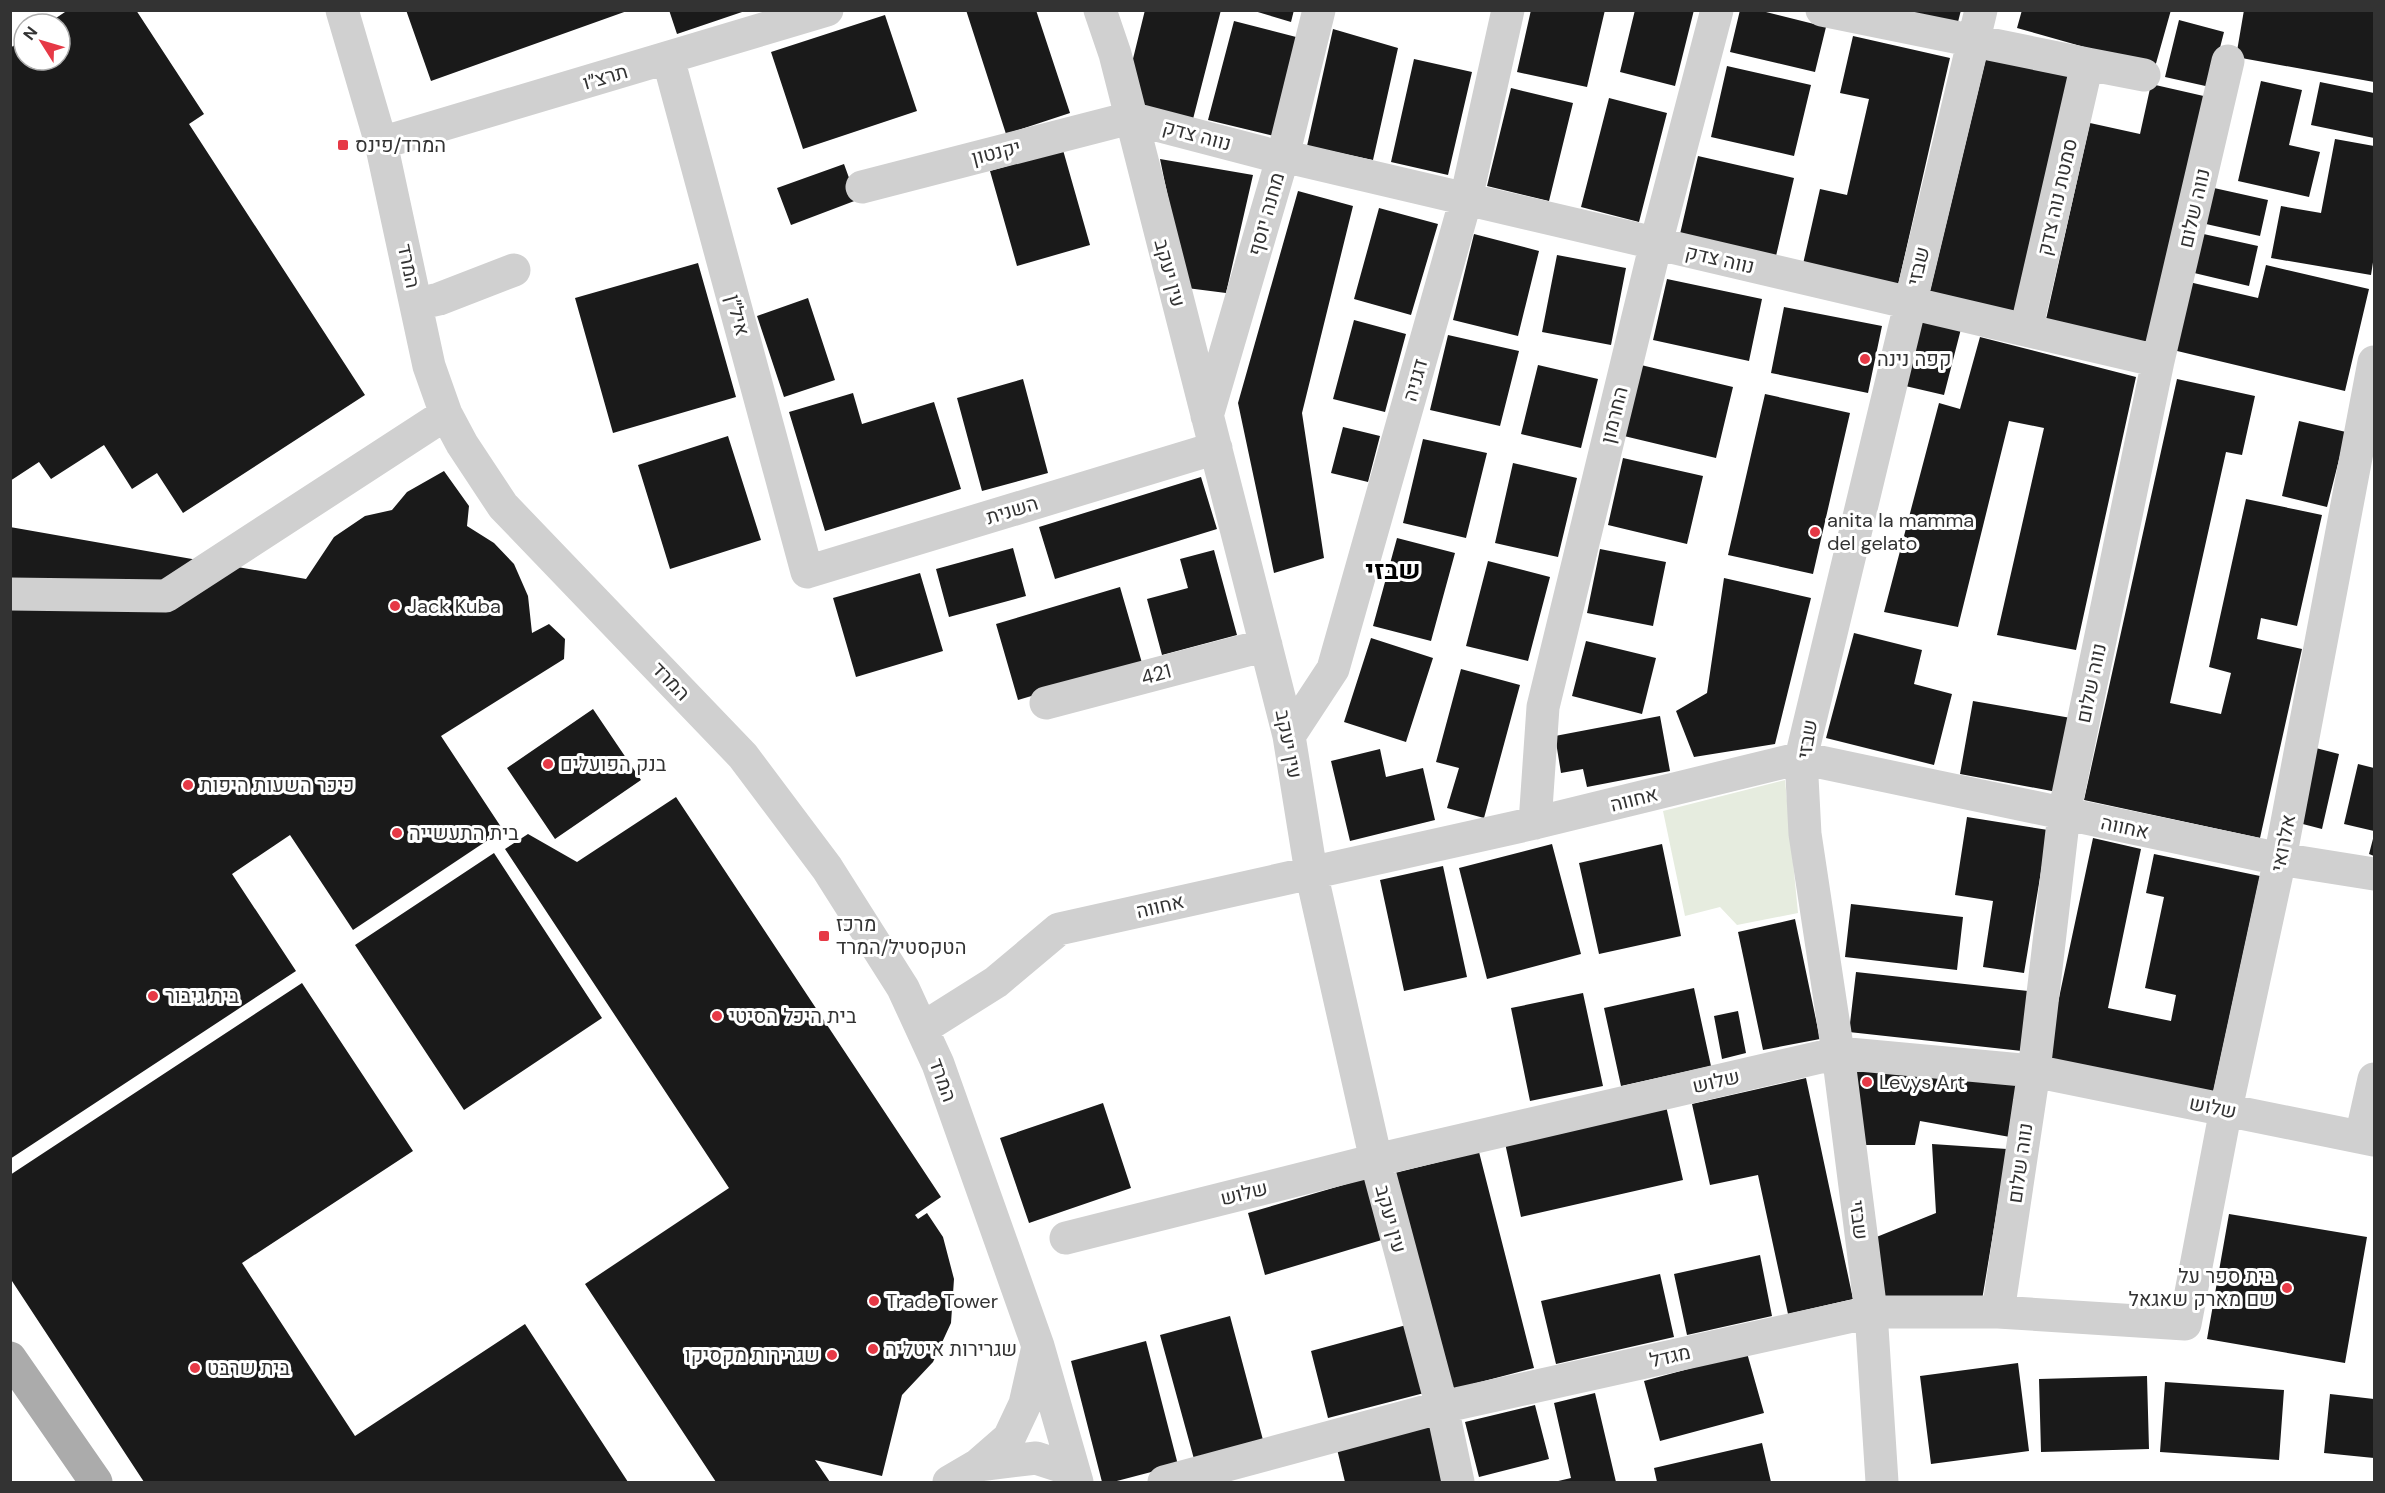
<svg xmlns="http://www.w3.org/2000/svg" width="2385" height="1493" viewBox="0 0 2385 1493" font-family="'DM Sans',Heebo,sans-serif">
<rect width="100%" height="100%" fill="#fff"/>
<path fill="#e6ecdf" d="M1785 780 1798 913 1737 925 1720 907 1685 916 1663 811Z"/>
<path fill="#1a1a1a" d="M68 10H136L204 114 189 124 365 395 183 513 157 473 132 489 104 445 51 479 39 462 10 481V48L24 39V60H60V24H47Z
M406 10H627V11L431 81Z
M669 10H745V11L677 34Z
M966 10H1036L1070 113 1006 134Z
M1145 10H1221L1193 119 1140 105 1131 67Z
M1251 10H1294L1291 22Z
M1531 10H1605L1587 87 1517 72Z
M1635 10H1694L1675 86 1620 72Z
M1740 10H1758L1826 27 1815 72 1730 52Z
M1861 10H1961L1955 34Z
M2022 10H2171L2155 67 2017 28Z
M2244 10H2374V82L2236 57Z
M885 15 917 111 803 149 771 52Z
M2179 20 2224 32 2210 87 2165 77Z
M1234 21 1300 38 1274 136 1208 120Z
M1333 29 1398 48 1373 160 1307 146Z
M1853 36 1950 58 1898 285 1803 264 1820 189 1847 195 1869 99 1840 93Z
M1987 54 2072 74 2014 315 1929 295Z
M1414 59 1472 72 1448 175 1391 162Z
M1727 66 1811 85 1794 156 1711 137Z
M2261 81 2302 90 2289 145 2320 152 2309 197 2238 181Z
M2320 82 2374 93V138L2311 125Z
M2151 84 2208 97 2150 348 2045 324 2090 123 2140 134Z
M1511 88 1573 103 1549 201 1487 186Z
M1609 98 1667 113 1639 222 1581 207Z
M2335 139 2374 146V256L2371 275 2271 258 2281 206 2321 213Z
M1063 150 1090 245 1017 266 990 171Z
M1698 156 1794 178 1776 256 1680 234Z
M1160 159 1253 175 1226 293 1187 288Z
M844 164 857 200 791 225 777 188Z
M2214 188 2268 200 2260 236 2206 224Z
M1298 191 1353 206 1302 413 1324 558 1274 573 1238 403Z
M1379 208 1438 224 1411 315 1354 299Z
M2199 233 2258 246 2249 286 2190 272Z
M1474 234 1539 251 1518 336 1453 320Z
M1557 255 1626 268 1611 345 1542 332Z
M698 263 736 397 613 433 575 298Z
M2266 265 2369 289 2345 391 2173 350 2189 282 2258 298Z
M1667 279 1762 299 1749 361 1653 340Z
M808 298 835 380 784 397 757 316Z
M1784 307 1882 326 1868 393 1771 373Z
M1919 313 1962 325 1944 395 1901 385Z
M1354 320 1406 334 1385 412 1333 399Z
M1448 335 1519 351 1500 426 1430 410Z
M1980 337 2136 377 2076 650 1997 635 2044 428 2009 421 1958 627 1884 612 1939 403 1960 409Z
M1538 365 1598 379 1581 448 1521 434Z
M1641 365 1733 387 1716 458 1624 436Z
M1023 379 1048 473 982 491 957 398Z
M2177 379 2255 396 2242 455 2226 452 2170 703 2221 714 2231 673 2209 667 2246 499 2322 515 2297 626 2261 618 2257 639 2302 649 2260 838 2084 800Z
M853 393 862 424 934 402 961 489 825 531 789 412Z
M1765 394 1850 413 1813 574 1728 555Z
M2299 421 2346 432 2327 507 2282 496Z
M1343 427 1380 436 1368 482 1331 473Z
M728 436 761 540 670 569 638 465Z
M1423 439 1487 453 1466 538 1403 523Z
M1623 458 1703 476 1687 544 1608 525Z
M1513 463 1577 478 1558 557 1495 543Z
M444 471 469 506 467 526 494 543 514 564 528 596 532 633 549 624 565 639 564 659 441 736 503 830 353 930 290 835 232 874 296 971 10 1159V527L306 579 334 537 365 516 392 510 407 492Z
M1201 477 1217 529 1055 579 1039 527Z
M1397 538 1455 553 1431 641 1373 626Z
M1013 548 1026 596 949 617 936 569Z
M1600 549 1666 562 1653 626 1587 613Z
M1214 550 1237 635 1162 655 1147 599 1188 588 1180 559Z
M1488 561 1550 577 1528 661 1466 646Z
M920 573 943 651 856 677 833 598Z
M1724 578 1811 598 1775 744 1694 757 1676 711 1707 693Z
M1120 587 1142 663 1018 700 996 624Z
M1854 633 1922 650 1914 684 1952 694 1934 765 1826 738Z
M1371 638 1433 658 1406 742 1344 722Z
M1586 641 1656 658 1642 714 1572 696Z
M1461 669 1520 685 1484 818 1447 808 1459 768 1436 762Z
M1973 701 2071 718 2057 792 1960 774Z
M593 709 641 780 555 839 507 768Z
M1660 716 1670 771 1587 787 1583 769 1561 773 1555 736Z
M2312 747 2339 754 2322 829 2295 822Z
M1380 749 1386 777 1423 768 1435 820 1350 841 1331 761Z
M2358 764 2374 768V831L2344 824Z
M676 797 941 1197 915 1215 918 1219 927 1213 943 1237 954 1279 951 1323 933 1362 902 1395 882 1476 815 1460 830 1482H716L585 1284 729 1188 505 849 528 834 577 862Z
M1967 817 2048 830 2024 973 1983 967 1993 901 1955 895Z
M2374 835V856L2369 854Z
M2093 838 2141 849 2108 1008 2171 1021 2176 995 2145 988 2164 897 2146 893 2154 854 2260 876 2213 1093 2046 1059Z
M1552 844 1581 954 1487 979 1459 868Z
M1662 844 1681 936 1599 954 1579 863Z
M494 853 602 1018 464 1110 355 945Z
M1443 866 1467 977 1404 991 1380 880Z
M1851 904 1963 917 1957 970 1845 957Z
M1795 919 1820 1039 1763 1050 1738 932Z
M1856 972 2028 991 2022 1051 1849 1032Z
M302 983 413 1151 242 1263 355 1436 525 1324 628 1482H144L10 1278V1175Z
M1694 988 1711 1066 1621 1086 1604 1008Z
M1583 993 1603 1086 1530 1101 1511 1008Z
M1738 1011 1746 1053 1722 1059 1714 1016Z
M1850 1061 2022 1077 2010 1137 1920 1121 1915 1145H1862Z
M1806 1078 1853 1299 1788 1314 1758 1175 1710 1185 1692 1104Z
M1103 1103 1131 1188 1029 1223 1000 1138Z
M1666 1106 1683 1180 1521 1217 1505 1143Z
M1932 1144 2007 1149 1981 1306 1882 1296 1874 1238 1936 1213Z
M1479 1152 1534 1368 1450 1390 1395 1173Z
M1367 1178 1385 1239 1265 1275 1248 1213Z
M2229 1214 2367 1237 2345 1363 2207 1339Z
M1760 1255 1772 1316 1687 1335 1674 1274Z
M1660 1274 1674 1337 1556 1364 1541 1301Z
M1230 1316 1263 1440 1194 1459 1160 1335Z
M1410 1324 1428 1392 1328 1418 1311 1351Z
M1146 1341 1178 1465 1113 1482H1102L1071 1361Z
M1747 1353 1764 1413 1660 1441 1644 1381Z
M2018 1363 2029 1451 1931 1464 1920 1376Z
M2147 1376 2149 1449 2041 1452 2039 1379Z
M2165 1382 2284 1390 2279 1460 2160 1452Z
M1595 1393 1616 1482H1554L1571 1478 1554 1403Z
M2330 1394 2374 1399V1458L2324 1453Z
M1535 1405 1549 1459 1479 1477 1465 1422Z
M1430 1426 1443 1482H1345L1337 1449Z
M1762 1443 1771 1482H1657L1654 1468Z"/>
<g fill="none" stroke-linecap="round" stroke-linejoin="round">
<path stroke="#d0d0d0" stroke-width="33" d="M342 10 381 143 429 366 446 414 462 444 503 506 743 756 827 868 903 988 938 1064 1038 1346 1077 1482
M1100 10 1115 54 1289 736 1311 872 1376 1160 1442 1407 1458 1482
M1822 10 2087 64 2026 330
M668 58 807 572 1216 448
M2087 64 2144 75
M381 143 827 10
M1283 156 2158 361
M862 187 1130 118 1264 153
M417 304 439 299 514 270
M1207 416 1283 156 1319 10
M10 594 166 596 446 414
M1046 703 1266 645
M1289 736 1333 669 1466 199 1508 10
M1535 823 1543 707 1656 243 1717 10
M923 1028 996 982 1059 929 1535 823 1801 758 2280 859 2374 874
M2361 1137 2374 1079
M1066 1238 1376 1160 1838 1053 2034 1071 2374 1140
M1998 1312 2034 1071 2064 814 2158 361 2228 61
M978 1465 1009 1438 1025 1404 1037 1351
M949 1482 978 1465 1036 1458 1073 1470
M1164 1482 1442 1407 1871 1312H1998L2185 1324 2226 1109 2280 859 2374 362
M1882 1482 1871 1312 1838 1053 1805 834 1801 758 1981 10"/>
<path stroke="#ababab" stroke-width="33" d="M10 1358 96 1482"/>
</g>
<g fill="#e63946" stroke="#fff" stroke-width="2">
<rect x="337" y="139" width="12" height="12" rx="3"/>
<circle cx="1865" cy="359" r="6"/>
<circle cx="1815" cy="532" r="6"/>
<circle cx="395" cy="606" r="6"/>
<circle cx="548" cy="764" r="6"/>
<circle cx="188" cy="785" r="6"/>
<circle cx="397" cy="833" r="6"/>
<rect x="818" y="930" width="12" height="12" rx="3"/>
<circle cx="153" cy="996" r="6"/>
<circle cx="717" cy="1016" r="6"/>
<circle cx="1867" cy="1082" r="6"/>
<circle cx="2287" cy="1288" r="6"/>
<circle cx="874" cy="1301" r="6"/>
<circle cx="873" cy="1349" r="6"/>
<circle cx="832" cy="1355" r="6"/>
<circle cx="195" cy="1368" r="6"/>
</g>
<g text-anchor="middle" stroke-width="6" stroke-linejoin="round" paint-order="stroke">
<g font-size="20" fill="#333" stroke="#fff">
<text transform="translate(605 77) rotate(-16)" y="7">תרצ״ו</text>
<text transform="translate(1197 135) rotate(15)" y="7">נווה צדק</text>
<text transform="translate(996 152) rotate(-14)" y="7">יקנטון</text>
<text transform="translate(2057 197) rotate(-77)" y="7">סמטת נוה צדק</text>
<text transform="translate(2194 208) rotate(-77)" y="7">נווה שלום</text>
<text transform="translate(1266 214) rotate(-74)" y="7">מחנה יוסף</text>
<text transform="translate(1720 259) rotate(13)" y="7">נווה צדק</text>
<text transform="translate(409 266) rotate(78)" y="7">המרד</text>
<text transform="translate(1918 266) rotate(-76)" y="7">שבזי</text>
<text transform="translate(1170 273) rotate(75)" y="7">עין יעקב</text>
<text transform="translate(738 315) rotate(75)" y="7">איל״ן</text>
<text transform="translate(1415 380) rotate(-74)" y="7">דגניה</text>
<text transform="translate(1614 415) rotate(-76)" y="7">החרמון</text>
<text transform="translate(1012 510) rotate(-17)" y="7">השנית</text>
<text transform="translate(1156 674) rotate(-15)" y="7">421</text>
<text transform="translate(671 681) rotate(46)" y="7">המרד</text>
<text transform="translate(2091 683) rotate(-78)" y="7">נווה שלום</text>
<text transform="translate(1807 739) rotate(-80)" y="7">שבזי</text>
<text transform="translate(1289 744) rotate(79)" y="7">עין יעקב</text>
<text transform="translate(1634 799) rotate(-14)" y="7">אחווה</text>
<text transform="translate(2125 827) rotate(12)" y="7">אחווה</text>
<text transform="translate(2283 843) rotate(-79)" y="7">אלרואי</text>
<text transform="translate(1160 906) rotate(-13)" y="7">אחווה</text>
<text transform="translate(943 1080) rotate(70)" y="7">המרד</text>
<text transform="translate(1716 1081) rotate(-13)" y="7">שלוש</text>
<text transform="translate(2213 1107) rotate(11)" y="7">שלוש</text>
<text transform="translate(2020 1163) rotate(-82)" y="7">נווה שלום</text>
<text transform="translate(1244 1193) rotate(-14)" y="7">שלוש</text>
<text transform="translate(1391 1219) rotate(75)" y="7">עין יעקב</text>
<text transform="translate(1859 1220) rotate(83)" y="7">שבזי</text>
<text transform="translate(1670 1356) rotate(-13)" y="7">מגדל</text>
</g>
<g font-size="20" fill="#333" stroke="#fff" text-anchor="start">
<text x="355" y="152">המרד/פינס</text>
<text x="1877" y="366">קפה נינה</text>
<text x="1827" y="527">anita la mamma<tspan x="1827" dy="23">del gelato</tspan></text>
<text x="407" y="613">Jack Kuba</text>
<text x="560" y="771">בנק הפועלים</text>
<text x="200" y="792">כיכר השעות היפות</text>
<text x="409" y="840">בית התעשייה</text>
<text x="836" y="931">מרכז<tspan x="836" dy="23">הטקסטיל/המרד</tspan></text>
<text x="165" y="1003">בית גיבור</text>
<text x="729" y="1023">בית היכל הסיטי</text>
<text x="1879" y="1089">Levys Art</text>
<text x="2275" y="1283" text-anchor="end">בית ספר על<tspan x="2275" dy="23">שם מארק שאגאל</tspan></text>
<text x="886" y="1308">Trade Tower</text>
<text x="885" y="1356">שגרירות איטליה</text>
<text x="820" y="1362" text-anchor="end">שגרירות מקסיקו</text>
<text x="207" y="1375">בית שרבט</text>
</g>
<g font-size="26" font-weight="bold" fill="#000" stroke="#fff">
<text x="1393" y="579">שבזי</text>
</g>
</g>
<rect width="2385" height="1493" fill="none" stroke="#333333" stroke-width="24"/>
<g transform="translate(42 42) rotate(307)"><circle r="28" fill="#ffffff" stroke="#adadad" stroke-width="1.5"/>
<path d="M0-4.5L10 22L0 15L-10 22Z" fill="#e63946"/>
<text y="-9" font-size="16" font-weight="bold" text-anchor="middle" fill="#333333">N</text>
</g>
</svg>
